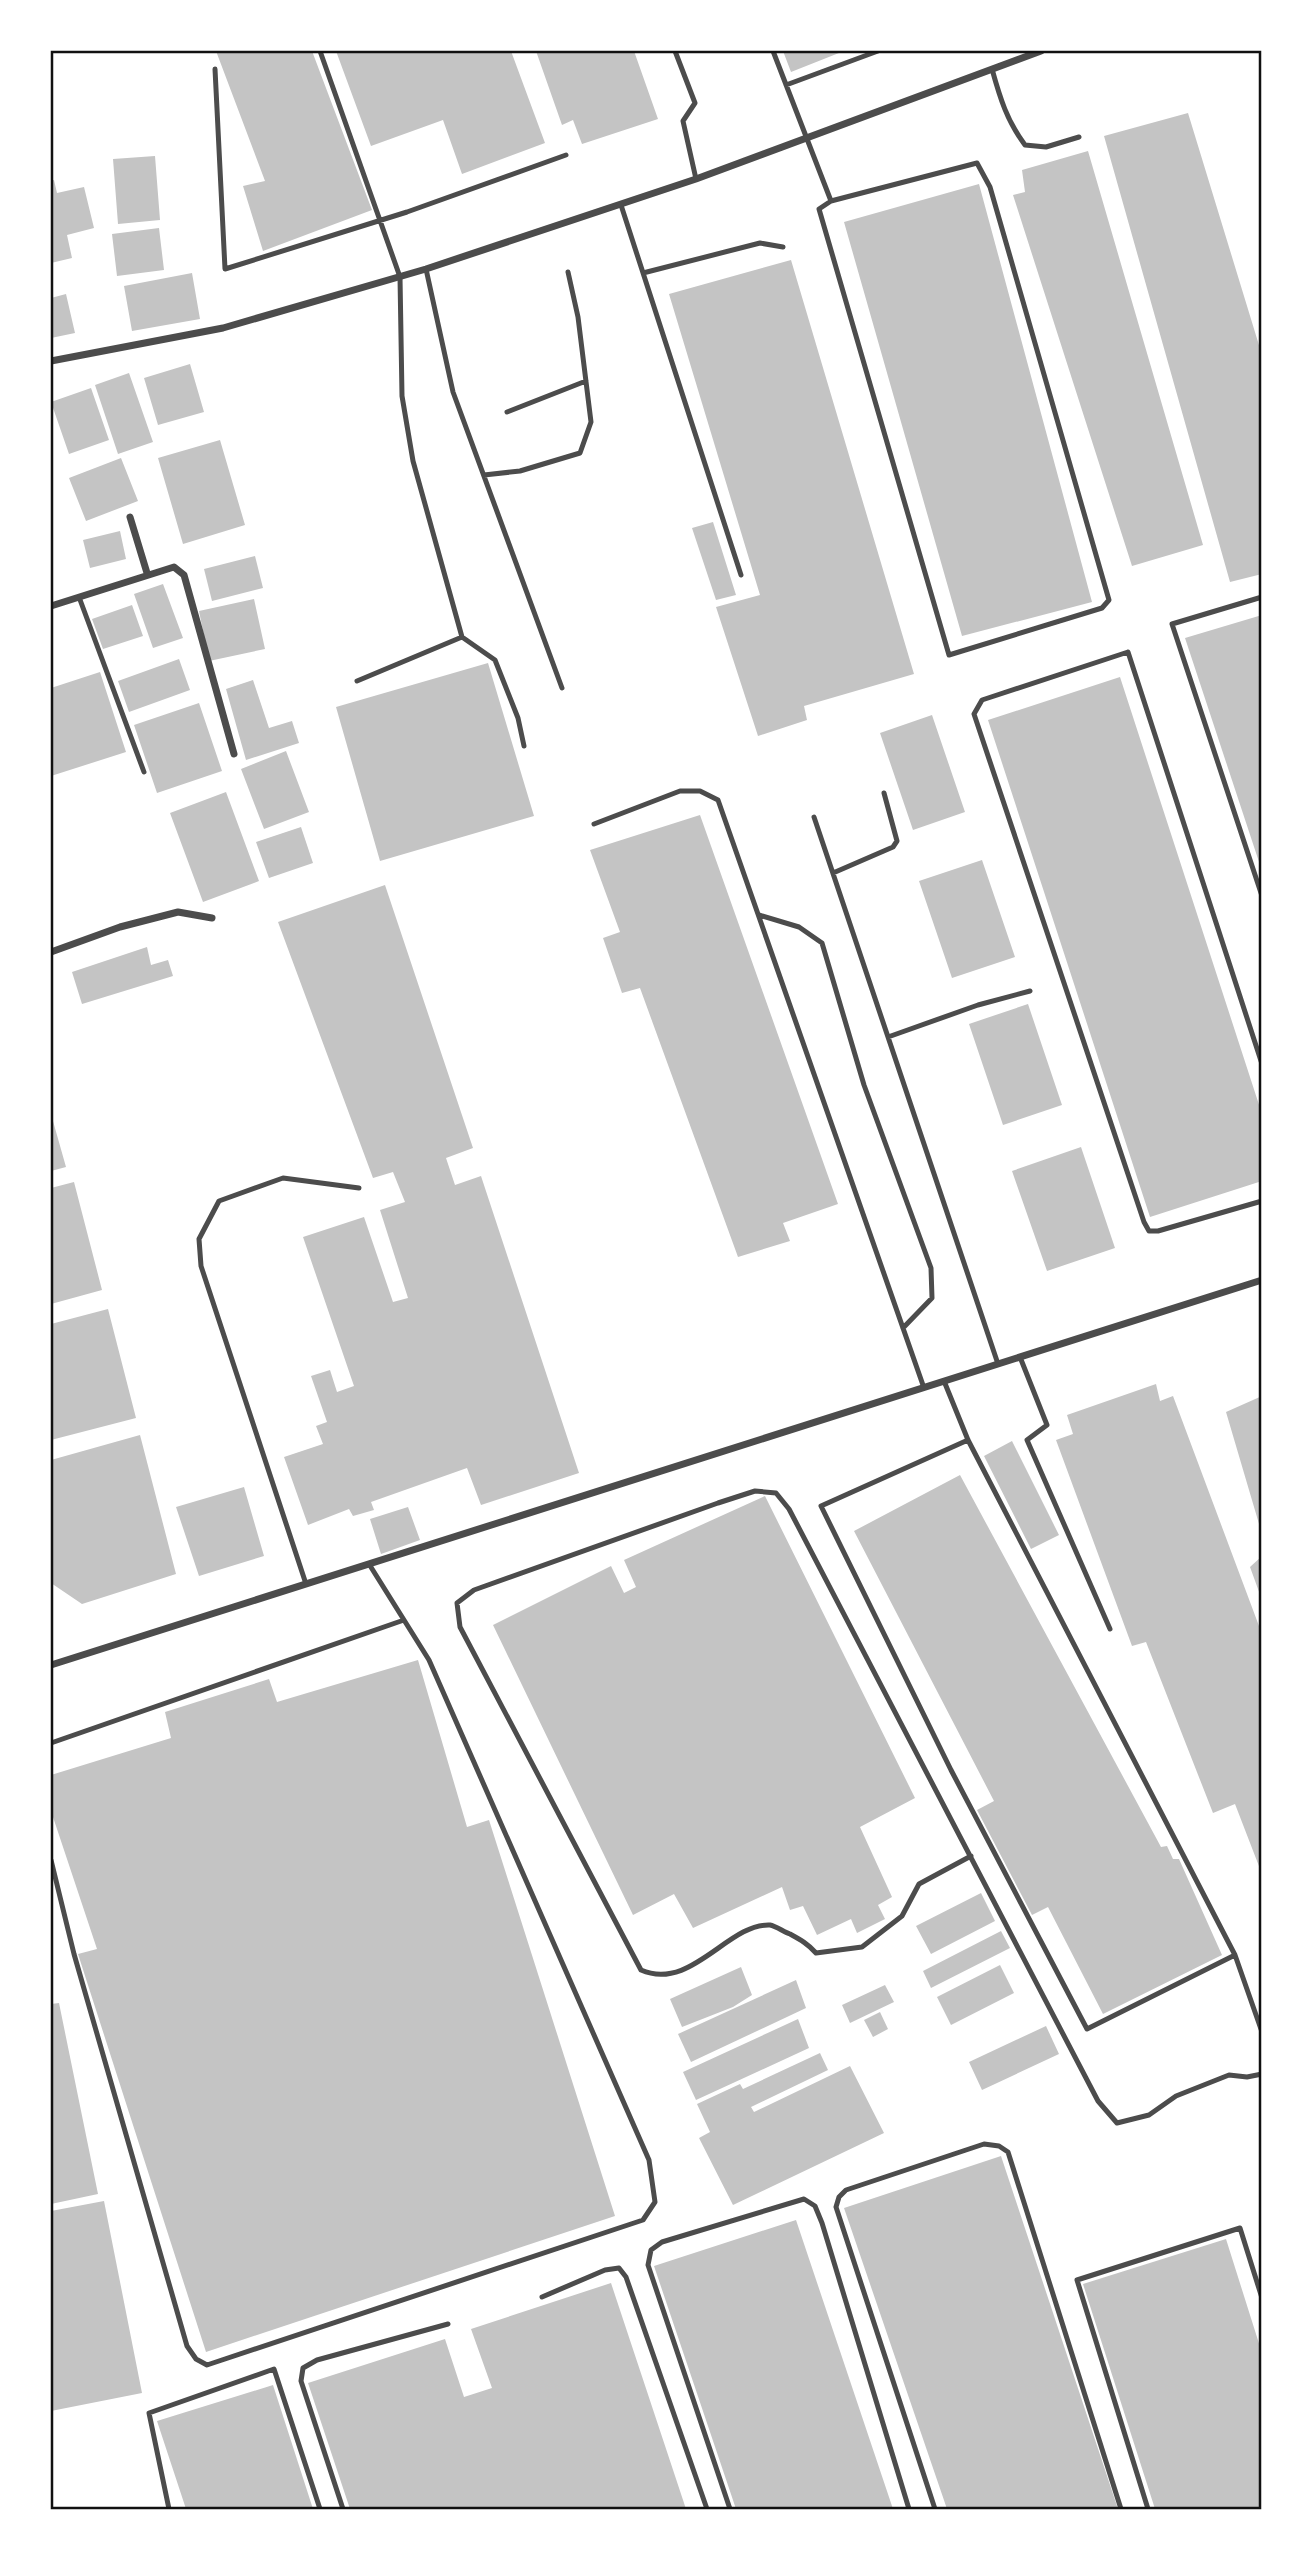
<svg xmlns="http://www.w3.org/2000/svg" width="1313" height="2560" viewBox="0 0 1313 2560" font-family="Quicksand,sans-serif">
<rect width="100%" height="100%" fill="#fff"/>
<path fill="#c4c4c4" d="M216 51H312L372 210 263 251 243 186 265 181Z
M336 51H511L545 143 462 174 443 120 371 146Z
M536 51H634L658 119 582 144 573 120 562 125Z
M783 51H844L791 72Z
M1188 113 1262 355V574L1230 582 1104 136Z
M1088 151 1203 545 1132 566 1013 195 1025 192 1022 170Z
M155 156 160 220 118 224 113 159Z
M54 180 57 193 84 187 94 228 67 235 72 258 51 263V181Z
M979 184 1092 602 962 636 844 222Z
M159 228 164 270 117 276 112 234Z
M791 260 914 674 804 706 807 720 758 736 716 607 760 595 669 294Z
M192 273 200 319 132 331 124 286Z
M66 294 75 333 51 338V298Z
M190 364 204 412 158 425 144 378Z
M129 373 153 442 118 454 95 385Z
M91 388 109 440 69 454 51 402Z
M220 440 245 525 183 544 158 458Z
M121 458 138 501 86 521 69 478Z
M713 522 736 595 716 600 692 528Z
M120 531 126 559 90 568 83 540Z
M255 556 263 588 212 601 204 569Z
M163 584 183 638 153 648 134 594Z
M254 599 265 649 209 661 199 611Z
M132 605 143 636 103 649 92 619Z
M1262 615V871L1185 638Z
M179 659 190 690 129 712 118 681Z
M488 663 534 816 380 861 336 707Z
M100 672 126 752 51 776V688Z
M1120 677 1262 1114V1181L1150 1217 988 720Z
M253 680 269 728 292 721 299 743 246 760 226 689Z
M199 703 222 771 157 793 134 725Z
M932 715 965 812 913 830 880 733Z
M286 751 309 812 264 829 241 769Z
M226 792 259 881 203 902 170 813Z
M700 815 838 1204 783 1223 790 1241 738 1257 640 988 622 993 603 938 620 932 590 850Z
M301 827 313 863 269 878 256 842Z
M982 860 1015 957 952 978 919 881Z
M385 885 473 1148 446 1158 455 1185 481 1176 579 1473 481 1505 467 1468 371 1502 374 1510 353 1516 349 1509 308 1525 284 1457 323 1444 316 1426 327 1422 311 1376 330 1370 337 1392 354 1386 303 1237 364 1217 393 1302 408 1298 380 1210 405 1202 393 1172 373 1178 278 922Z
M147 947 151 965 168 960 173 976 82 1004 72 972Z
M1028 1004 1062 1105 1003 1125 969 1024Z
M51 1114 66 1167 51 1171Z
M1081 1147 1115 1248 1047 1271 1012 1171Z
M74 1182 102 1290 51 1304V1188Z
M108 1309 136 1418 51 1440V1324Z
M1156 1384 1160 1401 1173 1396 1262 1634V1874L1235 1804 1213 1813 1146 1642 1132 1646 1056 1440 1073 1434 1067 1415Z
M1262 1396V1534L1226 1412Z
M140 1435 176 1574 82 1604 51 1583V1460Z
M1012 1441 1059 1535 1031 1549 984 1456Z
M960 1475 1161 1847 1167 1846 1173 1859H1179L1222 1955 1103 2014 1048 1907 1032 1915 977 1810 994 1801 854 1531Z
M244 1487 264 1556 199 1576 176 1507Z
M765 1496 915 1798 860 1827 892 1897 878 1905 885 1919 857 1933 851 1919 817 1935 803 1906 790 1910 782 1887 693 1928 674 1894 633 1915 493 1625 611 1566 624 1593 636 1587 624 1560Z
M408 1507 420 1540 381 1554 370 1519Z
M1262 1556V1600L1250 1567Z
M418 1660 467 1827 489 1820 615 2216 206 2352 78 1954 97 1949 51 1811V1775L171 1738 165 1712 269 1679 277 1702Z
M981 1893 995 1921 931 1954 916 1926Z
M1001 1931 1010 1948 931 1988 923 1971Z
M1000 1965 1014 1993 951 2025 937 1997Z
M741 1967 752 1995 733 2007 682 2027 670 1999Z
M796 1980 806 2008 691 2062 678 2034Z
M885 1985 894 2002 850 2023 842 2005Z
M59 2003 98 2194 51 2204V2004Z
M880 2012 888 2029 873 2037 864 2020Z
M798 2019 809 2048 696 2100 683 2072Z
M1046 2026 1059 2054 982 2090 969 2062Z
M820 2053 828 2070 751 2107 754 2112 850 2066 884 2133 733 2205 699 2138 710 2132 697 2104 740 2084 743 2089Z
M1001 2156 1118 2509H947L844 2208Z
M104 2201 142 2393 51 2411V2211Z
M796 2220 893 2509H736L654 2266Z
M1226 2239 1262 2353V2509H1155L1083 2284Z
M611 2283 686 2509H350L308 2383 445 2339 464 2397 492 2388 471 2329Z
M273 2385 313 2509H186L157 2421Z"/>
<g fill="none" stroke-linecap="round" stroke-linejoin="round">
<path stroke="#4c4c4c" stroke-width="5" d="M320 51 400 277 402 396 413 461 462 637 495 660 518 718 524 746
M675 51 695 103 683 121 696 179
M773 51 831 201 819 209 949 655 1102 608 1109 600 990 187 977 163 831 201
M215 69 225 269 407 212 566 155
M992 69C1000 98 1007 121 1025 145L1046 147 1079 137
M786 85 878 51
M621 205 741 575
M426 269 453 392 562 688
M643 273 760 243 783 247
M507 412 586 381
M484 475 520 471 580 453 591 422 578 317 568 272
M79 597 144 772
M1262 597 1172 624 1262 896
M357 681 462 637
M814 817 998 1364
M594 824 680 791H700L718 800 924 1388
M833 873 893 847 897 841 884 793
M759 915 799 927 822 943 864 1085 931 1268 932 1298 903 1328
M888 1037 978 1005 1030 991
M1262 1064 1128 652 982 700 974 714 1144 1222 1149 1231H1158L1262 1201
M1020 1357 1047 1425 1027 1440 1110 1629
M944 1381 968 1440 1235 1955 1262 2032
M968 1440 821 1506 951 1770 1087 2029 1235 1955
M306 1584 201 1266 199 1239 219 1201 283 1178 359 1188
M51 1743 404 1620
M971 1856 919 1884 902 1916 862 1947 816 1953C808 1944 801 1940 790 1934 784 1932 776 1926 770 1925 728 1923 691 1992 641 1970L460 1627 457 1603 474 1590 718 1503 755 1491 776 1493 789 1509 1098 2101 1117 2123 1149 2115 1176 2096 1229 2075 1247 2077 1262 2074
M51 1860 74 1954 187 2346 196 2359 207 2365 643 2220 655 2202 649 2160 429 1660 369 1564
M542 2297 605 2270 619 2268 626 2277 707 2509
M169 2509 149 2413 274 2369 320 2509
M343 2509 301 2381 303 2368 317 2360 448 2324
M730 2509 648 2265 651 2250 662 2242 804 2199 815 2206 822 2223 909 2509
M935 2509 836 2207 839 2197 846 2190 984 2144 999 2146 1008 2152 1121 2509
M1148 2509 1077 2280 1240 2228 1262 2298"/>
<path stroke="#4c4c4c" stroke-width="7" d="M51 361 223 328 426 269 696 179 1041 51
M130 517 147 573
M51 606 174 567 184 575 234 754
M51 952 120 927 178 912 212 918
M51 1665 1262 1280"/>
</g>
<rect width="1313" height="2560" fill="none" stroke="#ffffff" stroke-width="105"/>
<rect x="52" y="52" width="1208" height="2456" fill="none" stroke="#111" stroke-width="2.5"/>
</svg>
